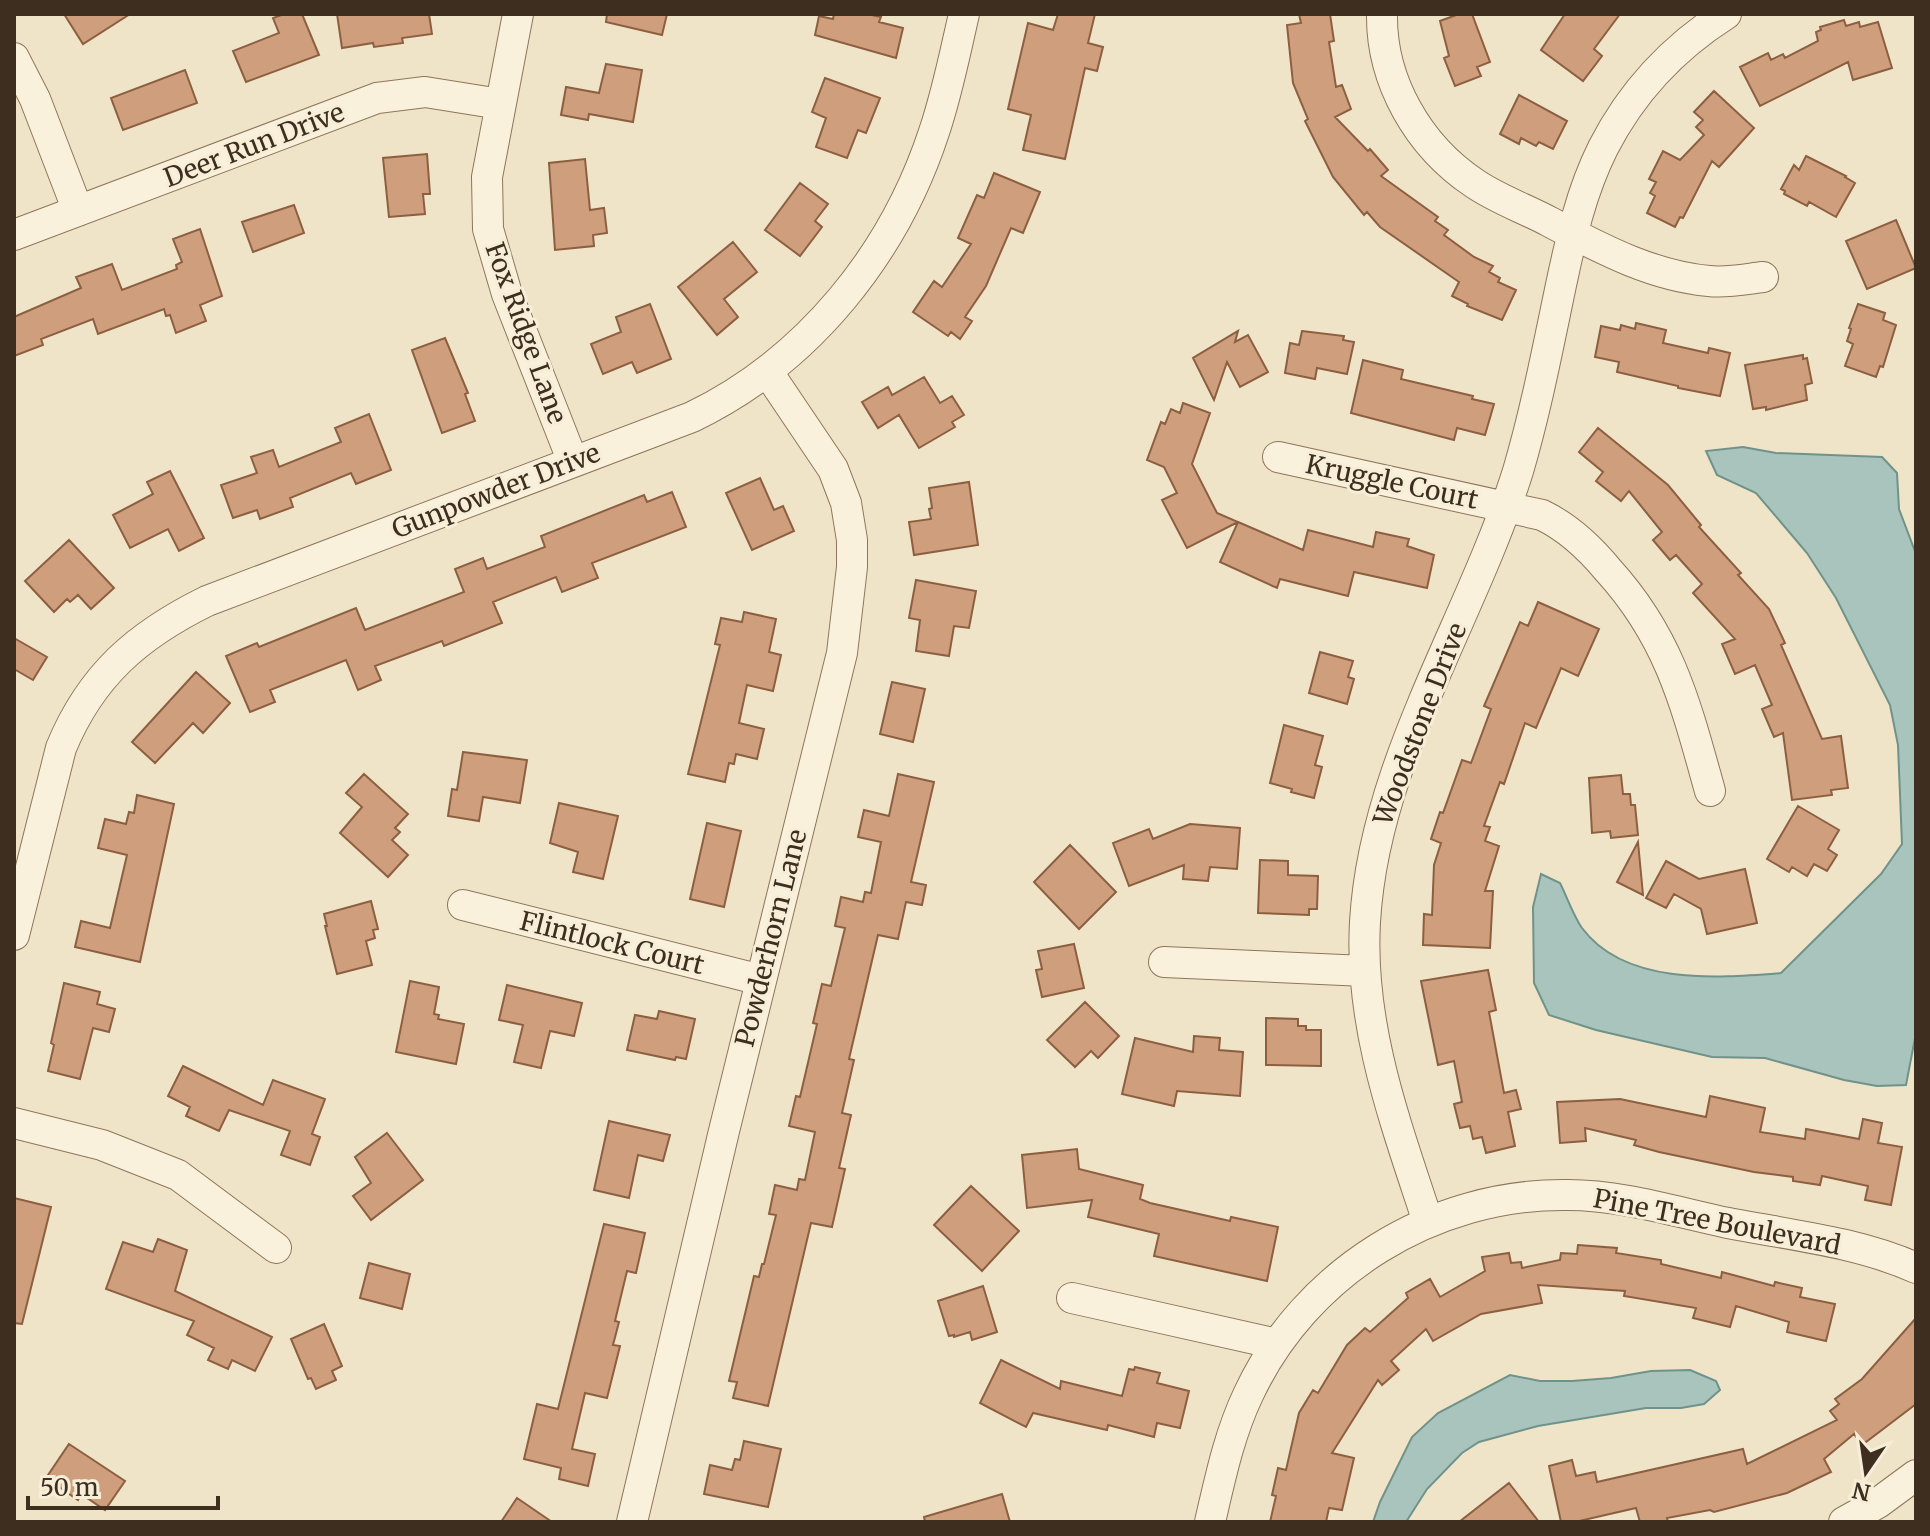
<svg xmlns="http://www.w3.org/2000/svg" width="1930" height="1536" viewBox="0 0 1930 1536" font-family="Merriweather,serif">
<rect width="100%" height="100%" fill="#f0e4c8"/>
<path fill="#a9c4bc" stroke="#6f938a" stroke-width="2" d="M1743 447 1776 453 1882 457 1897 473 1899 509 1916 554V1033L1906 1085 1877 1086 1844 1080 1765 1058 1712 1057 1596 1030 1549 1015 1534 983 1533 907 1541 874 1560 883C1567 897 1573 915 1582 928 1625 986 1718 978 1781 973L1881 874 1902 844 1898 745 1890 705 1836 598 1807 553 1756 493 1717 475 1706 451Z
M1690 1370 1716 1381 1720 1390 1704 1404 1681 1408H1646L1538 1426 1479 1442 1462 1453 1427 1489 1406 1522H1373L1380 1502 1412 1437 1438 1413 1510 1375 1540 1381H1572L1611 1378 1651 1371Z"/>
<path fill="#cf9f7d" stroke="#8d5f41" stroke-width="2" d="M64 14H130L83 44Z
M284 14H302L319 55 246 82 233 51 279 33 273 18Z
M337 14H429L432 34 402 38 403 43 374 47 373 43 342 48Z
M607 14H667L662 35 606 22Z
M834 14H867L881 17 879 22 903 28 896 58 815 35 819 16 833 19Z
M1058 14H1095L1088 43 1103 47 1097 71 1085 68 1065 159 1023 150 1031 115 1008 109 1028 23 1053 30Z
M1299 14H1330L1334 41 1329 42 1336 87 1342 85 1351 109 1335 117 1368 151 1370 149 1388 170 1381 176 1438 217 1435 221 1448 230 1444 235 1474 257 1493 266 1489 272 1500 278 1498 282 1516 290 1502 320 1467 306 1468 304 1452 296 1459 282 1380 227 1367 212 1364 215 1333 177 1305 121 1308 119 1293 83 1287 25 1301 23Z
M1459 14H1472L1490 62 1477 67 1481 76 1455 86 1444 58 1449 56 1440 21Z
M1565 14H1620L1594 49 1602 56 1583 81 1541 50Z
M1844 20 1846 26 1859 22 1860 27 1878 22 1892 68 1853 80 1848 62 1760 106 1740 67 1768 53 1771 60 1783 54 1785 58 1818 41 1816 32 1821 30 1820 27Z
M606 64 642 70 633 122 589 114 588 120 561 115 566 87 599 93Z
M185 70 197 103 123 130 111 98Z
M825 78 880 98 866 133 858 130 847 158 816 147 826 118 812 112Z
M1714 91 1754 128 1719 167 1712 161 1683 218 1680 217 1675 227 1647 213 1655 196 1650 193 1656 182 1649 179 1663 151 1680 160 1704 135 1696 127 1703 120 1694 112Z
M1519 95 1567 121 1553 149 1539 142 1536 146 1521 138 1519 144 1500 134Z
M427 154 430 194H423L425 214 389 217 383 158Z
M1806 156 1846 176 1845 177 1855 183 1836 217 1809 202 1807 206 1784 194 1785 191 1781 189 1794 165 1799 170Z
M585 159 590 210 604 208 607 233 593 235 594 246 555 250 549 163Z
M994 173 1040 192 1023 233 1011 228 986 286 965 317 972 321 960 339 951 332 948 336 913 312 934 281 942 287 971 244 958 238 977 195 984 198Z
M800 183 828 204 815 221 822 227 800 256 765 230Z
M294 205 304 233 253 252 242 222Z
M1896 220 1916 268 1867 289 1846 241Z
M200 229 222 296 200 305 206 321 176 333 170 315 166 316 164 309 98 334 93 319 41 339 43 345 14 356V317L81 288 76 277 112 264 122 290 177 269 176 265 182 262 173 239Z
M733 242 757 272 724 299 738 317 717 335 678 287Z
M650 304 671 359 637 373 632 362 603 374 591 344 621 332 616 317Z
M1858 304 1885 313 1883 320 1896 325 1883 367 1880 366 1876 377 1845 366 1853 344 1847 341 1851 329 1849 328Z
M1636 323 1666 330 1663 343 1708 353 1709 348 1730 353 1720 396 1678 388V386L1617 372 1619 362 1595 357 1601 326 1620 330 1621 325 1635 329Z
M1238 331 1235 342 1248 335 1268 372 1240 387 1227 362 1214 400 1193 358Z
M1302 331 1344 336 1343 340 1354 342 1347 374 1317 368 1315 379 1285 373 1290 343 1299 345Z
M445 338 468 393 465 394 475 421 442 433 412 350Z
M1803 355V359L1807 358 1812 383 1805 385 1807 400 1766 410V407L1753 409 1745 365Z
M1363 360 1403 370 1401 379 1473 396 1472 399 1494 404 1485 435 1457 428 1454 440 1351 413Z
M924 377 940 403 952 396 964 415 952 422 955 427 919 448 899 415 878 428 862 402 888 387 892 395Z
M1183 403 1210 413 1192 464 1217 513 1238 522 1187 548 1162 500 1177 493 1164 467 1147 460 1161 422 1165 424 1171 409 1180 413Z
M369 414 391 470 356 484 351 473 290 498 293 507 260 519 257 510 233 518 221 485 257 473 251 457 273 450 279 467 341 442 335 428Z
M1598 428 1668 485 1701 525 1699 527 1741 573 1738 575 1769 609 1785 643 1781 645 1822 739 1841 736 1848 788 1831 790 1832 795 1792 800 1783 733 1774 737 1762 709 1772 705 1755 665 1735 674 1722 644 1735 639 1693 593 1702 584 1676 555 1670 560 1653 540 1662 532 1629 491 1621 501 1596 481 1603 472 1579 452Z
M170 471 204 538 179 551 168 529 130 548 113 515 153 494 147 482Z
M760 478 774 510 783 506 794 531 752 550 726 493Z
M969 482 978 545 914 555 909 522 931 519 929 509 932 508 929 488Z
M672 492 686 527 592 563 598 578 562 592 556 577 493 602 502 623 444 646 442 641 375 666 381 680 358 690 346 660 270 690 275 702 250 712 226 656 257 643 259 647 356 608 365 630 464 592 455 569 483 558 487 569 545 547 541 536 644 495 647 502Z
M1238 522 1303 550 1308 530 1373 547 1376 532 1409 539 1407 546 1434 555 1427 588 1354 572 1348 596 1280 579 1277 588 1220 562Z
M69 540 114 588 91 609 78 595 70 602 67 599 54 612 25 581Z
M916 580 976 591 969 628 954 626 949 656 916 651 920 620 909 618Z
M1538 602 1599 629 1578 676 1561 668 1536 728 1525 723 1504 784 1500 782 1484 826 1490 827 1485 841 1499 846 1485 891H1493L1490 948 1423 945 1424 914 1432 915 1434 865 1441 843 1431 839 1440 812 1443 813 1462 760 1471 763 1491 709 1484 706 1520 622 1528 626Z
M744 612 776 619 769 652 781 655 773 691 747 685 739 723 764 729 757 759 736 754 734 764 729 763 725 782 688 774 720 645 715 644 721 618 742 622Z
M14 638 47 657 33 680 14 669Z
M1320 652 1353 661 1348 677 1354 679 1347 704 1309 693Z
M196 672 230 703 203 733 193 723 155 763 132 742Z
M892 682 925 689 913 742 880 734Z
M1284 725 1323 736 1315 765 1322 767 1314 798 1291 792 1292 789 1270 783Z
M463 752 527 760 520 803 483 797 479 821 448 816 452 789 457 790Z
M364 774 408 814 395 828 400 832 392 840 408 855 388 877 340 833 362 807 346 793Z
M898 774 934 782 911 882 926 885 922 905 906 902 898 939 878 935 849 1059 854 1060 842 1113 851 1115 839 1168 845 1169 832 1227 811 1223 768 1406 733 1398 737 1382 729 1381 754 1276 759 1277 762 1264H764L776 1215 769 1214 775 1185 797 1190 799 1179 805 1180 815 1132 789 1126 796 1096 800 1097 817 1024 813 1023 822 984 831 986 845 928 835 926 841 897 863 902 865 892 871 893 881 842 858 837 864 810 889 816Z
M1621 775 1623 794H1630L1631 805H1635L1638 835 1611 838 1610 831 1592 833 1589 778Z
M137 795 174 804 140 962 75 947 81 921 110 928 127 855 98 848 105 819 126 824 129 812 134 813Z
M559 803 618 816 603 879 573 872 578 852 550 843Z
M1798 806 1839 830 1828 849 1837 855 1827 871 1814 864 1807 876 1792 867 1789 872 1767 859Z
M707 823 741 831 724 907 690 899Z
M1190 824 1240 828 1237 869 1210 867 1208 881 1183 879 1184 865 1129 886 1113 843 1149 829 1153 839Z
M1638 842 1643 895 1617 882Z
M1070 845 1116 892 1079 929 1034 882Z
M1260 860 1288 861V875L1318 876 1317 909H1309V915L1258 913Z
M1666 861 1699 879 1745 869 1757 923 1707 934 1701 909 1674 894 1666 908 1646 898Z
M371 901 378 929 373 930 375 938 366 941 372 965 337 974 325 926H327L324 914Z
M1074 944 1084 988 1042 997 1036 970 1042 969 1038 951Z
M1488 970 1496 1010 1489 1012 1504 1093 1516 1090 1521 1109 1508 1112 1515 1146 1486 1153 1482 1137 1473 1139 1470 1126 1460 1128 1454 1104 1462 1102 1454 1061 1438 1065 1421 981Z
M410 981 439 987 434 1014 439 1015 438 1019 464 1024 456 1064 396 1052Z
M64 983 100 992 97 1004 115 1009 109 1032 93 1028 80 1079 48 1071 54 1045 51 1043Z
M507 985 582 1003 574 1036 550 1031 541 1068 514 1062 523 1025 499 1020Z
M1085 1002 1119 1036 1098 1058 1091 1051 1075 1067 1047 1040Z
M659 1011 695 1019 686 1059 676 1057 675 1060 627 1050 635 1015 657 1019Z
M1266 1018 1298 1019V1026H1306V1030H1321V1066L1266 1065Z
M1194 1036 1220 1038 1219 1050 1243 1052 1240 1096 1177 1091 1174 1106 1122 1094 1135 1038 1193 1052Z
M183 1066 263 1105 273 1080 325 1099 312 1134 320 1137 310 1165 281 1155 290 1131 229 1110 219 1131 186 1116 190 1107 168 1096Z
M1710 1096 1765 1108 1760 1132 1805 1139 1806 1129 1859 1139 1863 1119 1882 1123 1878 1143 1902 1147 1891 1205 1865 1200 1868 1186 1822 1176 1820 1185 1793 1181V1177L1754 1172 1659 1152 1634 1145 1636 1140 1585 1128 1586 1141 1560 1143 1557 1102 1620 1099 1706 1117Z
M609 1121 670 1135 663 1161 638 1155 629 1198 594 1190Z
M387 1133 423 1180 371 1220 353 1196 371 1183 355 1157Z
M1077 1149 1079 1169 1143 1185 1140 1199 1150 1203 1230 1221 1231 1217 1278 1227 1267 1281 1154 1256 1159 1234 1088 1217 1092 1200 1027 1208 1022 1155Z
M971 1186 1019 1231 982 1271 934 1225Z
M14 1198 51 1207 22 1324 14 1323Z
M604 1224 645 1233 636 1273 627 1271 615 1321 619 1322 613 1345 620 1346 607 1398 585 1393 572 1449 595 1454 588 1486 559 1479 561 1468 524 1459 537 1404 558 1409Z
M158 1239 187 1250 175 1291 272 1337 255 1371 232 1360 228 1369 208 1360 214 1348 187 1335 194 1321 106 1289 123 1242 153 1252Z
M1578 1245 1617 1248 1616 1253 1661 1260V1264L1721 1278 1722 1272 1774 1286 1775 1282 1802 1288 1800 1297 1835 1304 1826 1341 1787 1332 1789 1322 1736 1306 1730 1327 1693 1318 1696 1308 1624 1296 1625 1291 1538 1285 1542 1303 1481 1314 1433 1341 1426 1329 1391 1361 1399 1370 1382 1385 1378 1380 1332 1453 1354 1458 1342 1510 1329 1508 1326 1522H1270L1276 1496 1272 1495 1278 1468 1286 1470 1299 1413 1313 1390 1318 1393 1347 1345 1365 1328 1370 1332 1408 1298 1406 1293 1430 1279 1440 1297 1485 1271 1482 1257 1509 1253 1511 1263 1521 1262 1522 1268 1560 1260 1561 1253 1577 1254Z
M369 1263 410 1274 402 1309 360 1298Z
M983 1286 997 1332 972 1340 970 1332 954 1337V1335L949 1336 938 1301Z
M1916 1318V1404L1862 1445 1854 1434 1824 1459 1831 1472 1787 1493 1714 1512 1710 1510 1667 1518 1668 1522H1640L1636 1508 1575 1522H1561L1549 1466 1572 1460 1576 1476 1595 1472 1597 1482 1743 1449 1747 1464 1837 1420 1830 1411 1839 1404 1835 1399 1862 1379Z
M324 1324 342 1366 332 1371 336 1380 316 1389 311 1378 308 1379 291 1339Z
M1001 1360 1060 1389 1061 1381 1122 1396 1129 1369 1134 1370 1135 1367 1160 1373 1157 1383 1189 1391 1180 1428 1157 1423 1154 1437 1108 1425 1107 1430 1033 1413 1026 1427 980 1403Z
M744 1441 781 1449 768 1507 704 1494 710 1465 732 1470 735 1459 740 1460Z
M69 1444 125 1481 105 1510 81 1494 78 1500 46 1478Z
M1509 1483 1539 1522H1459Z
M1002 1494 1010 1522H925L924 1517Z
M517 1498 552 1522H501Z"/>
<g fill="none" stroke-linecap="round" stroke-linejoin="round">
<defs>
<path id="street" d="M518 14 487 177 488 229 507 294 573 462
M1382 14C1381 82 1419 146 1474 183 1497 199 1526 209 1550 222 1600 248 1652 276 1709 281 1727 283 1746 279 1763 277
M14 58 35 99 78 211
M14 235 377 98 425 92 500 104
M1278 457 1542 515C1569 528 1589 547 1608 570 1670 638 1686 705 1710 791
M463 905 761 980
M14 935 61 748C91 675 138 635 207 601L692 417C808 361 894 254 934 132 947 94 955 53 964 14
M1164 962 1365 971
M14 1123 102 1145 178 1175 276 1248
M1428 1222C1396 1124 1359 1027 1365 922 1374 762 1471 621 1518 471 1536 410 1548 347 1561 285 1571 238 1581 192 1603 148 1631 93 1674 47 1726 14
M1072 1298 1277 1344
M632 1522 724 1131 842 653 852 567V540L846 503 833 469 767 371
M1210 1522C1220 1479 1229 1435 1248 1395 1305 1272 1433 1193 1568 1195 1621 1195 1676 1212 1728 1223 1790 1235 1858 1242 1916 1268
M1844 1522 1878 1503 1916 1475"/>
</defs>
<use href="#street" stroke="#8d765c" stroke-width="32"/>
<use href="#street" stroke="#faf1dc" stroke-width="30"/>
</g>
<g text-anchor="middle" stroke-width="6" stroke-linejoin="round" paint-order="stroke">
<g font-size="26" fill="#3d2e20" stroke="#f7eed8">
<text transform="translate(254 145) rotate(-21)" y="9">Deer Run Drive</text>
<text transform="translate(526 333) rotate(70)" y="9">Fox Ridge Lane</text>
<text transform="translate(1392 482) rotate(12)" y="9">Kruggle Court</text>
<text transform="translate(496 491) rotate(-21)" y="9">Gunpowder Drive</text>
<text transform="translate(1420 724) rotate(-69)" y="9">Woodstone Drive</text>
<text transform="translate(771 938) rotate(-76)" y="9">Powderhorn Lane</text>
<text transform="translate(612 943) rotate(14)" y="9">Flintlock Court</text>
<text transform="translate(1717 1222) rotate(11)" y="9">Pine Tree Boulevard</text>
</g>
</g>
<rect width="1930" height="1536" fill="none" stroke="#3d2e20" stroke-width="32"/>
<g transform="translate(1866 1472) rotate(193)" stroke="#f7eed8" stroke-width="6" paint-order="stroke">
<path d="M0-6L14 30L0 20L-14 30Z" fill="#3d2e20"/>
<text y="-12" font-size="22" font-weight="bold" text-anchor="middle" fill="#3d2e20">N</text>
</g>
<path d="M28 1496v12h190v-12" fill="none" stroke="#3d2e20" stroke-width="4"/>
<text x="40" y="1496" font-size="24" fill="#3d2e20" stroke="#f7eed8" stroke-width="6" paint-order="stroke">50 m</text>
</svg>
